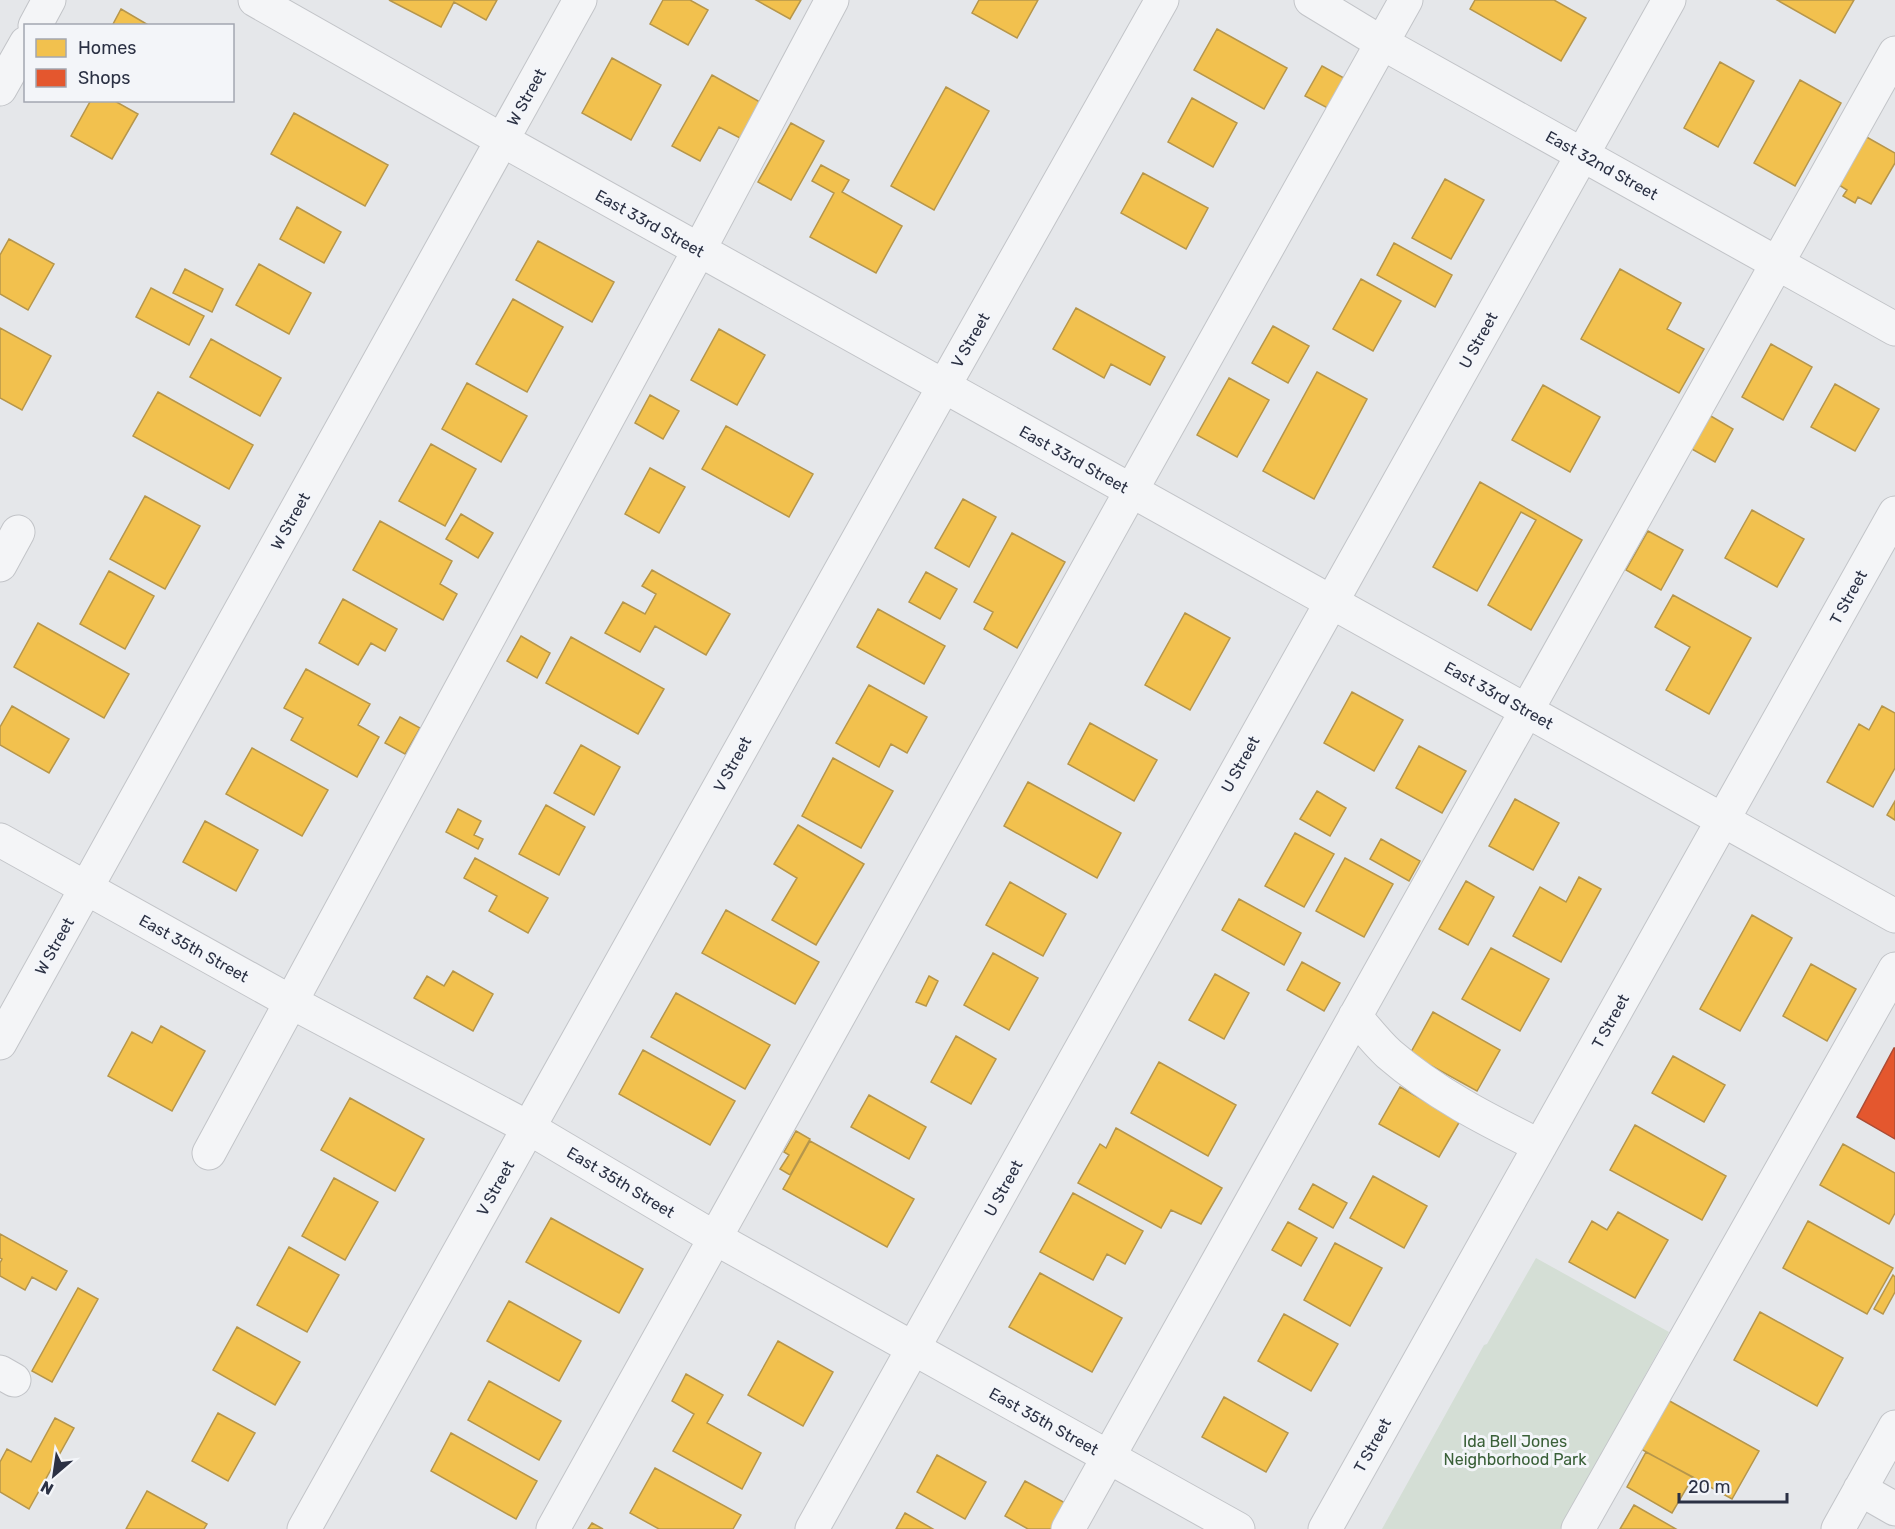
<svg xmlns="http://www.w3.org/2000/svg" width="1895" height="1529" viewBox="0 0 1895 1529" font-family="Rubik,sans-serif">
<rect width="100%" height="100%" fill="#e5e7ea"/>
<path fill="#d4ded5" d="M1536 1258 1669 1332 1560 1529H1382L1484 1345 1487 1344Z"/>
<path fill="#f2c14e" stroke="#b6964b" stroke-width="1.5" d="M389 0H497L486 20 454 2 441 27Z
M663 0H690L708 10 688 45 650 24Z
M756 0H801L790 19Z
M979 0H1038L1017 38 972 13Z
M1475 0H1554L1586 18 1561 61 1470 9Z
M1777 0H1854L1835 33Z
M121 9 150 26H112Z
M1217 29 1287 68 1264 109 1194 70Z
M612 58 661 85 631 140 582 113Z
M1720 62 1754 81 1718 147 1684 128Z
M1322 66 1353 83 1337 113 1305 96Z
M712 75 760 102 740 138 719 127 700 161 672 146Z
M1800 80 1841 103 1795 186 1754 163Z
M946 87 989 111 934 210 891 186Z
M1192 98 1237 123 1213 167 1168 142Z
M91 100H113L138 114 112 159 71 136Z
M294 113 388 165 365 206 271 154Z
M791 123 824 141 791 200 758 182Z
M1863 135 1895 153V163L1871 204 1858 197 1855 203 1843 196 1847 190 1839 185Z
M821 165 849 180 842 192 902 226 876 273 810 237 834 193 812 181Z
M1143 173 1208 208 1186 249 1121 213Z
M1445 179 1484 200 1451 259 1412 238Z
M297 207 341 232 324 263 280 239Z
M9 239 54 264 28 310 0 294V255Z
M538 241 614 282 592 322 516 280Z
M1394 243 1452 275 1435 307 1377 275Z
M259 264 311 293 289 334 236 305Z
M185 269 223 289 212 312 173 293Z
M1620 269 1681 303 1667 329 1704 349 1679 393 1581 339Z
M1361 279 1401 301 1373 351 1333 329Z
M151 288 204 316 189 345 136 317Z
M513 299 563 327 527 392 476 364Z
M1076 308 1165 357 1150 385 1111 364 1104 378 1053 349Z
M1273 326 1309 346 1288 383 1252 363Z
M0 328 51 356 22 410 0 398Z
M719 329 765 355 737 405 691 380Z
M211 339 281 378 260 416 190 377Z
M1771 344 1812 367 1783 420 1742 397Z
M1317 372 1367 399 1314 499 1263 471Z
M1229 378 1269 400 1237 457 1197 435Z
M467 383 527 416 501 462 442 429Z
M1835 384 1879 409 1855 451 1811 427Z
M1543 385 1600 417 1570 472 1512 440Z
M158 392 253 445 229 489 133 436Z
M650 395 679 411 663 439 635 423Z
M1709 415 1733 429 1715 462 1690 448Z
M726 426 813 474 789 517 702 469Z
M431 444 476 469 445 526 399 501Z
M650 468 685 487 659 533 625 514Z
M1480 482 1582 540 1531 630 1488 605 1536 520 1521 512 1477 591 1433 567Z
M145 496 200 526 165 589 110 559Z
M963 499 996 517 969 567 935 548Z
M1752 510 1804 539 1777 587 1725 558Z
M461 514 493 533 478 558 446 539Z
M380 521 452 561 440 584 457 594 443 620 353 570Z
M1648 531 1683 550 1661 590 1626 570Z
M1012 533 1065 562 1017 648 984 629 993 612 974 602Z
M652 570 730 614 706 655 655 626 640 652 605 633 623 602 645 614 656 594 642 586Z
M109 571 154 596 125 649 80 624Z
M926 572 957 589 940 619 909 602Z
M1673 595 1751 638 1709 714 1666 690 1690 647 1655 627Z
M343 599 397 629 385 651 371 643 358 665 319 643Z
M878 609 945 646 924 684 857 647Z
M1185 613 1230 638 1190 710 1145 685Z
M38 623 129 674 104 718 14 667Z
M521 636 550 653 537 678 507 661Z
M571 637 664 689 638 734 546 683Z
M306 669 370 704 358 725 379 737 357 777 291 740 303 718 284 708Z
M869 685 927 717 907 753 891 744 879 767 836 743Z
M1352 692 1403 720 1374 771 1324 743Z
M12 706 69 739 49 773 0 745V727Z
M1882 706 1895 713V768L1873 807 1827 782 1859 724 1869 730Z
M400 717 420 728 405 754 385 743Z
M1090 723 1157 760 1134 801 1068 764Z
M581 745 620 767 594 815 554 793Z
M1419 746 1466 771 1442 813 1396 788Z
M252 748 328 790 302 836 226 794Z
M833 758 893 791 861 848 802 816Z
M1028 782 1121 833 1097 878 1004 826Z
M1317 791 1346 808 1330 836 1300 819Z
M1515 799 1559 823 1533 870 1489 846Z
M1895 801V820L1887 815Z
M546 805 585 827 559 875 519 854Z
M458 809 481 821 474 835 483 839 478 849 446 832Z
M205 821 258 850 236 891 183 862Z
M798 825 864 864 816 945 772 920 797 878 774 864Z
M1295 833 1334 854 1304 907 1265 886Z
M1381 839 1420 861 1409 881 1370 859Z
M475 858 548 898 528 933 489 911 497 896 464 878Z
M1345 858 1393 884 1364 937 1316 911Z
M1579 877 1601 889 1561 962 1513 936 1540 887 1566 902Z
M1466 881 1494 897 1468 945 1439 929Z
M1010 882 1066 914 1043 956 986 925Z
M1239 899 1301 933 1284 965 1222 930Z
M726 910 819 962 795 1004 702 953Z
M1752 915 1792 938 1740 1031 1700 1009Z
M1491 948 1549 979 1520 1031 1462 999Z
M993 953 1038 978 1009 1030 964 1005Z
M1302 962 1340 983 1324 1011 1287 990Z
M1811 964 1856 989 1827 1041 1783 1016Z
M453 971 493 994 473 1031 414 998 427 976 444 986Z
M1215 974 1249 993 1224 1039 1189 1020Z
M929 976 938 981 926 1006 916 1002Z
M676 993 770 1045 745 1089 651 1037Z
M1433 1012 1500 1050 1477 1091 1410 1054Z
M161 1026 205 1051 172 1111 108 1076 132 1032 152 1043Z
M956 1036 996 1059 971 1104 931 1082Z
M643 1050 735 1101 710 1145 619 1094Z
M1673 1056 1725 1085 1704 1122 1652 1093Z
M1159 1062 1236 1105 1208 1156 1131 1113Z
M1400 1087 1460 1121 1439 1157 1379 1124Z
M869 1095 926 1127 909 1159 851 1127Z
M350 1098 424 1139 395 1191 321 1150Z
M1635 1125 1726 1176 1702 1220 1610 1170Z
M1116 1128 1222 1188 1201 1224 1171 1210 1161 1228 1078 1183 1100 1144 1106 1148Z
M796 1131 810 1139 790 1175 780 1169 789 1155 784 1152Z
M810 1141 914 1199 887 1247 783 1189Z
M1843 1144 1895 1173V1213L1889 1224 1820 1185Z
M1373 1176 1427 1206 1404 1248 1350 1218Z
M334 1178 378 1202 345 1260 302 1236Z
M1313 1184 1347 1203 1333 1228 1299 1209Z
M1073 1193 1143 1231 1125 1264 1107 1254 1093 1280 1040 1252Z
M1618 1212 1668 1240 1635 1298 1569 1262 1592 1221 1607 1230Z
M551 1218 643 1269 619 1313 526 1262Z
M1808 1221 1893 1268 1867 1314 1783 1268Z
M1288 1222 1317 1238 1301 1266 1272 1250Z
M0 1234 67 1271 56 1290 32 1277 25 1290 0 1276V1263L2 1259 0 1258Z
M1335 1243 1382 1268 1350 1326 1304 1300Z
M289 1247 339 1275 307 1332 257 1305Z
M1040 1273 1122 1318 1092 1372 1009 1327Z
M1893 1275 1895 1277V1292L1883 1314 1874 1309Z
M78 1288 98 1299 52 1382 32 1371Z
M509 1301 581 1341 559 1381 487 1341Z
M1760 1312 1843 1358 1817 1406 1734 1360Z
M1284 1314 1338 1344 1311 1391 1258 1361Z
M237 1327 300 1362 275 1405 213 1370Z
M778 1341 833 1372 803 1426 748 1395Z
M686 1374 723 1395 707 1423 761 1453 742 1489 673 1451 694 1414 672 1401Z
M489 1381 561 1421 539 1460 468 1420Z
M1224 1397 1288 1433 1266 1472 1202 1437Z
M1666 1399 1759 1451 1732 1499 1639 1448Z
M218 1413 255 1433 228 1481 192 1461Z
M55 1418 74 1428 29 1509 0 1492V1462L7 1449 31 1462Z
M451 1433 537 1481 516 1519 431 1471Z
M1646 1452 1693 1477 1672 1513 1627 1487Z
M937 1455 986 1482 965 1519 917 1492Z
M655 1468 741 1515 733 1529H659L630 1513Z
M1025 1481 1067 1504 1054 1529H1028L1005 1516Z
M147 1491 207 1524 204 1529H126Z
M1634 1505 1676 1529H1620Z
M905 1513 933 1529H896Z
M592 1523 603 1529H588Z"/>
<path fill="#e4572e" stroke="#ac4c35" stroke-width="1.5" d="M1894 1048H1895V1139L1857 1117Z"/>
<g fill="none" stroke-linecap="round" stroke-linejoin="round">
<defs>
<path id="minor" d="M255 0 502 140 1895 916
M1311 0 1382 43 1895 329
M35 26 49 0
M0 89 26 43
M0 565 18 532
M0 840 291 1002 529 1128 715 1238 1238 1529
M1355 1016C1366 1029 1377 1043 1389 1054 1434 1093 1487 1120 1540 1146
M0 1043 580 0
M209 1153 699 250 832 0
M0 1372 14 1380
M1860 1489 1895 1509
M304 1529 944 386 1162 0
M553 1529 1131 491 1406 0
M812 1529 1669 0
M1068 1529 1895 53
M1325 1529 1895 513
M1578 1529 1895 969
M1838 1529 1895 1427"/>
</defs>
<use href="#minor" stroke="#c2c4c8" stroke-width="35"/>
<use href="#minor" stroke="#f4f5f7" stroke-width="33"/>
</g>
<g text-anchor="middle" stroke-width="6" stroke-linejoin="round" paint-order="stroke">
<g font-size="16" fill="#2b3144" stroke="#f3f5f9">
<text transform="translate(526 97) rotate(-61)" y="6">W Street</text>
<text transform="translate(1602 165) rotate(29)" y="6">East 32nd Street</text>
<text transform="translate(650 223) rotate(29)" y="6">East 33rd Street</text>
<text transform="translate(970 340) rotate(-60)" y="6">V Street</text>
<text transform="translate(1478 340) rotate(-61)" y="6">U Street</text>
<text transform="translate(1074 459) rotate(29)" y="6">East 33rd Street</text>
<text transform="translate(290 521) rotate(-61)" y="6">W Street</text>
<text transform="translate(1848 597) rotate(-61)" y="6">T Street</text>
<text transform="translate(1499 695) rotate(29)" y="6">East 33rd Street</text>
<text transform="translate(732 764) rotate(-61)" y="6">V Street</text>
<text transform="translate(1240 764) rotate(-61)" y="6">U Street</text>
<text transform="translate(54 946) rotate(-61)" y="6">W Street</text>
<text transform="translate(194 948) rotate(29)" y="6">East 35th Street</text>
<text transform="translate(1610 1021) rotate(-61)" y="6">T Street</text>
<text transform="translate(621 1182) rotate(31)" y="6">East 35th Street</text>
<text transform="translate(495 1188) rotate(-61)" y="6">V Street</text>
<text transform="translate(1003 1188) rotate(-61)" y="6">U Street</text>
<text transform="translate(1044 1421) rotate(29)" y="6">East 35th Street</text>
<text transform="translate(1372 1445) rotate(-61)" y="6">T Street</text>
</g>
<g font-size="16" fill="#3a6038" stroke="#f3f5f9">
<text x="1515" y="1447">Ida Bell Jones<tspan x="1515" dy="18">Neighborhood Park</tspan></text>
</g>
</g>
<rect x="24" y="24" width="210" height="78" fill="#f3f5f9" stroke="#a3a7b1" stroke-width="1.5"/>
<rect x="36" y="39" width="30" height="18" fill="#f2c14e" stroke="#a3a7b1" stroke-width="1.5"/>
<text x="78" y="54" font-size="18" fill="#2b3144">Homes</text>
<rect x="36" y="69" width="30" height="18" fill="#e4572e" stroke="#a3a7b1" stroke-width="1.5"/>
<text x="78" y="84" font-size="18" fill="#2b3144">Shops</text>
<g transform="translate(54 1475) rotate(209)" stroke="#f3f5f9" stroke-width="4.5" paint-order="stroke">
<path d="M0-4.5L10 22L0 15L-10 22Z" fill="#2b3144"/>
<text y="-9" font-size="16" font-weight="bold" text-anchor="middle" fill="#2b3144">N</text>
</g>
<path d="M1679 1493v9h108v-9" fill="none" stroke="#2b3144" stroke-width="3"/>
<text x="1688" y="1493" font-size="18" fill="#2b3144" stroke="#f3f5f9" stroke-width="4.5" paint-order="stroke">20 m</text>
</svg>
